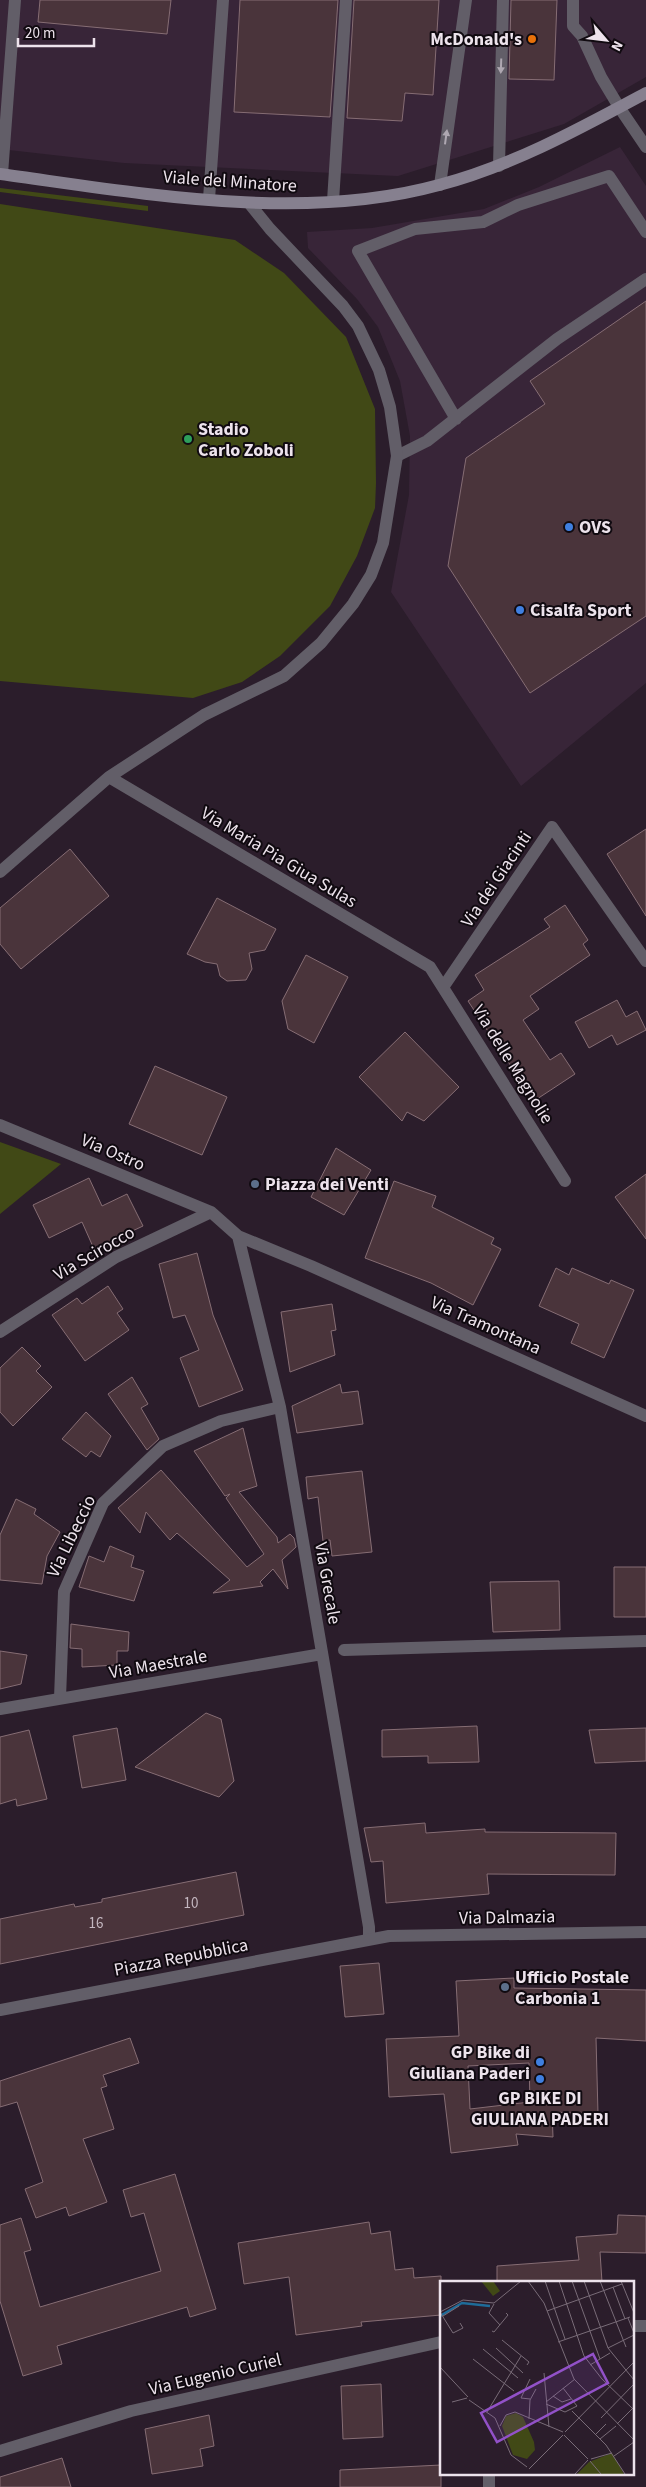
<svg xmlns="http://www.w3.org/2000/svg" width="646" height="2487" viewBox="0 0 646 2487" font-family="'Source Sans 3',sans-serif">
<rect width="100%" height="100%" fill="#2b1d2b"/>
<path fill="#382538" d="M0 0H646V77L564 124 398 176 124 163 0 149Z
M620 147 646 186V683L521 786 391 592 409 495 410 436 400 381 378 327 357 299 308 248 307 232 372 228 484 209 539 187Z"/>
<path fill="#414916" d="M0 188 148 206V211L0 192Z
M0 204 235 240 284 273 346 337 375 409 376 483 375 508 357 556 330 606 280 656 242 682 193 698 0 681Z
M0 1142 61 1164 0 1214Z"/>
<path fill="#4a343b" stroke="#866d74" fill-rule="evenodd" d="M40 0H171L167 34 38 22Z
M240 0H338L330 117 234 112Z
M354 0H439L433 95 405 93 402 121 347 118Z
M511 0H557L554 80 509 79Z
M646 301V616L530 693 448 566 466 458 545 404 530 381Z
M646 829V916L607 854Z
M70 849 109 896 21 969 0 944V908Z
M217 898 276 929 265 950 249 953 252 969 246 980 227 981 220 976 217 964 205 962 187 954Z
M565 905 588 940 583 944 590 955 530 996 539 1009 523 1020 550 1060 561 1053 575 1074 534 1101 468 1001 484 990 475 975 550 927 544 919Z
M306 955 348 977 314 1043 288 1029 282 1001Z
M617 1000 626 1017 637 1011 646 1030 617 1045 612 1035 589 1048 575 1022Z
M405 1032 459 1087 424 1121 407 1112 402 1121 359 1077Z
M155 1066 227 1097 202 1155 129 1124Z
M336 1148 371 1170 344 1215 311 1197Z
M646 1174V1239L615 1197Z
M89 1178 102 1206 127 1194 143 1226 94 1249 82 1222 49 1238 33 1205Z
M394 1181 436 1196 432 1207 494 1238 491 1244 501 1249 473 1305 431 1283 365 1258Z
M197 1253 213 1315 243 1390 199 1407 180 1358 199 1350 185 1315 173 1318 159 1264Z
M556 1268 569 1275 572 1268 609 1284 611 1280 634 1290 604 1358 571 1343 579 1324 539 1306Z
M108 1286 123 1309 117 1313 129 1330 85 1361 52 1315 77 1298 82 1304Z
M332 1304 336 1330 331 1331 335 1355 290 1372 281 1312Z
M22 1347 41 1366 36 1371 52 1387 13 1426 0 1412V1368Z
M132 1377 148 1404 141 1408 159 1439 147 1450 108 1394Z
M340 1384 342 1393 358 1391 363 1424 297 1433 292 1406Z
M86 1412 111 1436 100 1457 91 1451 86 1457 62 1439Z
M243 1428 257 1486 239 1492 277 1537 278 1543 290 1534 294 1538 296 1547 282 1560 288 1589 273 1569 260 1582 263 1586 213 1593 230 1580 177 1533 170 1540 146 1512 140 1533 118 1508 161 1470 247 1567 264 1554 226 1498 230 1494 225 1496 194 1451Z
M362 1471 372 1552 332 1556 330 1540 323 1541 318 1497 308 1499 306 1477Z
M16 1499 36 1509 34 1514 60 1532 47 1556 42 1584 0 1580V1535Z
M110 1546 134 1556 131 1567 144 1571 134 1601 79 1587 89 1556 104 1562Z
M614 1567H646V1617H614Z
M559 1581 560 1630 493 1632 490 1582Z
M71 1624 129 1632 128 1651H117V1665L82 1667V1649L70 1648Z
M0 1651 27 1655 21 1684 0 1689Z
M206 1713 221 1719 234 1781 219 1797 135 1767Z
M477 1726 479 1762 428 1763V1756L382 1757V1730Z
M117 1728 126 1780 82 1788 73 1736Z
M646 1728V1761L595 1763 589 1730Z
M29 1730 47 1799 17 1806 16 1799 0 1804V1737Z
M425 1823 426 1833 485 1829V1832L616 1833 615 1875 487 1874 489 1894 386 1903 383 1861 371 1862 364 1828Z
M236 1872 244 1915 0 1964V1919L74 1904 75 1907 102 1902V1899Z
M379 1963 384 2014 345 2017 340 1966Z
M514 1978V1988L646 1990V2041L596 2038 598 2114 552 2112 553 2137 516 2134 518 2145 451 2153 444 2094 389 2097 386 2039 459 2036 456 1981ZM529 2063 530 2102 470 2109 468 2066Z
M130 2038 139 2063 103 2075 107 2086 101 2088 114 2129 83 2139 107 2202 69 2216 66 2207 36 2218 25 2189 43 2182 17 2102 0 2107V2081Z
M175 2174 216 2309 190 2317 187 2307 57 2346 62 2364 23 2376 0 2301V2225L21 2218 31 2250 24 2252 40 2307 161 2271 144 2213 131 2217 123 2190Z
M618 2215 646 2216V2253L600 2252 602 2282H497V2266L579 2260 576 2237 617 2234Z
M369 2222 371 2234 390 2231 395 2270 413 2268 414 2278 441 2276V2315L361 2322 362 2326 296 2335 289 2277 244 2284 238 2243Z
M381 2384 383 2437 343 2439 341 2386Z
M209 2415 214 2446 200 2449 203 2466 152 2474 145 2429Z
M62 2458 71 2487H0V2477Z
M441 2465V2487H340V2470Z"/>
<g fill="none" stroke-linecap="round" stroke-linejoin="round">
<path stroke="#625e68" stroke-width="12" d="M573 0V26L582 36 601 77 619 107
M499 166 503 0
M2 174 15 0
M440 185 466 0
M209 199 223 0
M333 201 346 0
M456 419 358 251 415 229 483 222 518 205 609 176 646 232
M397 456 427 441 557 339 646 279
M344 1650 646 1641"/>
<path stroke="#625e68" stroke-width="12" d="M619 107 646 147
M109 777 430 967 565 1181
M0 872 109 777 204 715 284 676 321 643 353 604 371 575 383 543 397 456 390 407 379 370 358 326 343 306 270 229 249 203
M444 986 552 827 646 961
M0 1125 211 1212 238 1236 311 1266 646 1416
M238 1236 280 1407 369 1927V1938
M0 1332 116 1257 211 1212
M60 1698 64 1592 103 1503 163 1446 221 1421 280 1407
M0 1709 322 1654
M632 2326H646
M0 2451 131 2411 441 2342
M489 2473V2487"/>
<path stroke="#625e68" stroke-width="12" d="M0 2010 389 1936 646 1932"/>
<path stroke="#86808f" stroke-width="12" d="M0 174C140 193 301 223 439 185 512 166 581 128 646 93"/>
</g>
<defs><path id="oneway-solid" d="M-6-.8H1V-3.2L6.5 0L1 3.2V.8H-6Z" transform="scale(1.25)"/></defs>
<g fill="#aea7b1">
<use href="#oneway-solid" transform="translate(501 66) rotate(92)"/>
<use href="#oneway-solid" transform="translate(446 137) rotate(-82)"/>
</g>
<circle fill="#e8710a" stroke="#100a10" stroke-width="2" cx="532" cy="39" r="5"/>
<circle fill="#2e9e5b" stroke="#100a10" stroke-width="2" cx="188" cy="439" r="5"/>
<g fill="#3f7fe0" stroke="#100a10" stroke-width="2">
<circle cx="569" cy="527" r="5"/>
<circle cx="520" cy="610" r="5"/>
<circle cx="540" cy="2062" r="5"/>
<circle cx="540" cy="2079" r="5"/>
</g>
<g fill="#5c6f8a" stroke="#100a10" stroke-width="2">
<circle cx="255" cy="1184" r="5"/>
<circle cx="505" cy="1987" r="5"/>
</g>
<g text-anchor="middle" stroke-width="4" stroke-linejoin="round" paint-order="stroke">
<g font-size="15" fill="#c4b7c0">
<text x="191" y="1908">10</text>
<text x="96" y="1928">16</text>
</g>
<g font-size="18" font-weight="bold" fill="#ede3ec" stroke="#100a10" text-anchor="start">
<text x="522" y="45" text-anchor="end">McDonald's</text>
<text x="198" y="435">Stadio<tspan x="198" dy="21">Carlo Zoboli</tspan></text>
<text x="579" y="533">OVS</text>
<text x="530" y="616">Cisalfa Sport</text>
<text x="265" y="1190">Piazza dei Venti</text>
<text x="515" y="1983">Ufficio Postale<tspan x="515" dy="21">Carbonia 1</tspan></text>
<text x="530" y="2058" text-anchor="end">GP Bike di<tspan x="530" dy="21">Giuliana Paderi</tspan></text>
<text x="540" y="2104" text-anchor="middle">GP BIKE DI<tspan x="540" dy="21">GIULIANA PADERI</tspan></text>
</g>
<g font-size="18" fill="#ede3ec" stroke="#100a10">
<text transform="translate(230 181) rotate(4)" y="6">Viale del Minatore</text>
<text transform="translate(279 857) rotate(31)" y="6">Via Maria Pia Giua Sulas</text>
<text transform="translate(496 879) rotate(-56)" y="6">Via dei Giacinti</text>
<text transform="translate(513 1064) rotate(58)" y="6">Via delle Magnolie</text>
<text transform="translate(113 1152) rotate(23)" y="6">Via Ostro</text>
<text transform="translate(94 1253) rotate(-30)" y="6">Via Scirocco</text>
<text transform="translate(486 1325) rotate(24)" y="6">Via Tramontana</text>
<text transform="translate(71 1536) rotate(-64)" y="6">Via Libeccio</text>
<text transform="translate(328 1583) rotate(80)" y="6">Via Grecale</text>
<text transform="translate(158 1664) rotate(-10)" y="6">Via Maestrale</text>
<text transform="translate(507 1917) rotate(-1)" y="6">Via Dalmazia</text>
<text transform="translate(181 1957) rotate(-11)" y="6">Piazza Repubblica</text>
<text transform="translate(215 2374) rotate(-13)" y="6">Via Eugenio Curiel</text>
</g>
</g>
<g transform="translate(440 2281)">
<rect width="194" height="194" fill="#2b1d2b"/>
<path d="M41 0H53L60 10 53 15ZM76 132 83 136 94 161 95 169 87 178 73 174 62 145 66 135ZM172 172 184 193H137L149 181Z" fill="#414916"/>
<path fill="none" stroke="#1e6c99" stroke-width="2.5" d="M0 35 22 22 50 25"/>
<path fill="none" stroke="#796c78" stroke-width="1" d="M88 0 104 22 134 98 194 159M105 0 125 58M119 0 144 75 162 98 194 129M132 0 160 78M144 0 168 67 194 99M160 0 186 66M181 0 194 32M173 6 185 38M54 23 49 32 60 44M107 30 182 3M0 31 23 19 54 22 81 0M0 31 13 52 23 47 20 42M3 35 19 25M188 37 194 52M52 50 54 51 68 34 66 32M62 59 89 81 87 84M118 61 190 36M56 67 83 92M168 67 194 54M43 68 78 97M33 78 74 110M150 84 170 72M0 86 28 116M104 92 109 146M90 98 81 117 90 118M113 115 122 121 131 118M29 119 55 137 71 174 87 186M12 121 27 117M106 121 135 98M106 123 125 131 137 125 123 107M132 130 166 164 185 193M47 131 81 75M161 137 194 103M89 138 90 119 96 108M177 143 194 126M60 145 66 134 75 131 123 151M125 151 194 81M124 154 148 178M155 154 166 143M160 158 176 145M174 175 194 161M151 178 172 172M150 180 161 193M89 188 123 154M135 193 148 179"/>
<path fill="#9251c8" fill-opacity="0.15" stroke="#9251c8" stroke-width="2.5" d="M153 73 168 102 57 161 41 132Z"/>
<rect width="194" height="194" fill="none" stroke="#ede3ec" stroke-width="2.5"/>
</g>
<g transform="translate(606 40) rotate(118)" stroke="#100a10" stroke-width="4" paint-order="stroke">
<path d="M0-4L9 19L0 12L-9 19Z" fill="#ede3ec"/>
<text y="-8" font-size="14" font-weight="bold" text-anchor="middle" fill="#ede3ec">N</text>
</g>
<path d="M18 38v8h76v-8" fill="none" stroke="#ede3ec" stroke-width="2.5"/>
<text x="25" y="38" font-size="15" fill="#ede3ec" stroke="#100a10" stroke-width="4" paint-order="stroke">20 m</text>
</svg>
